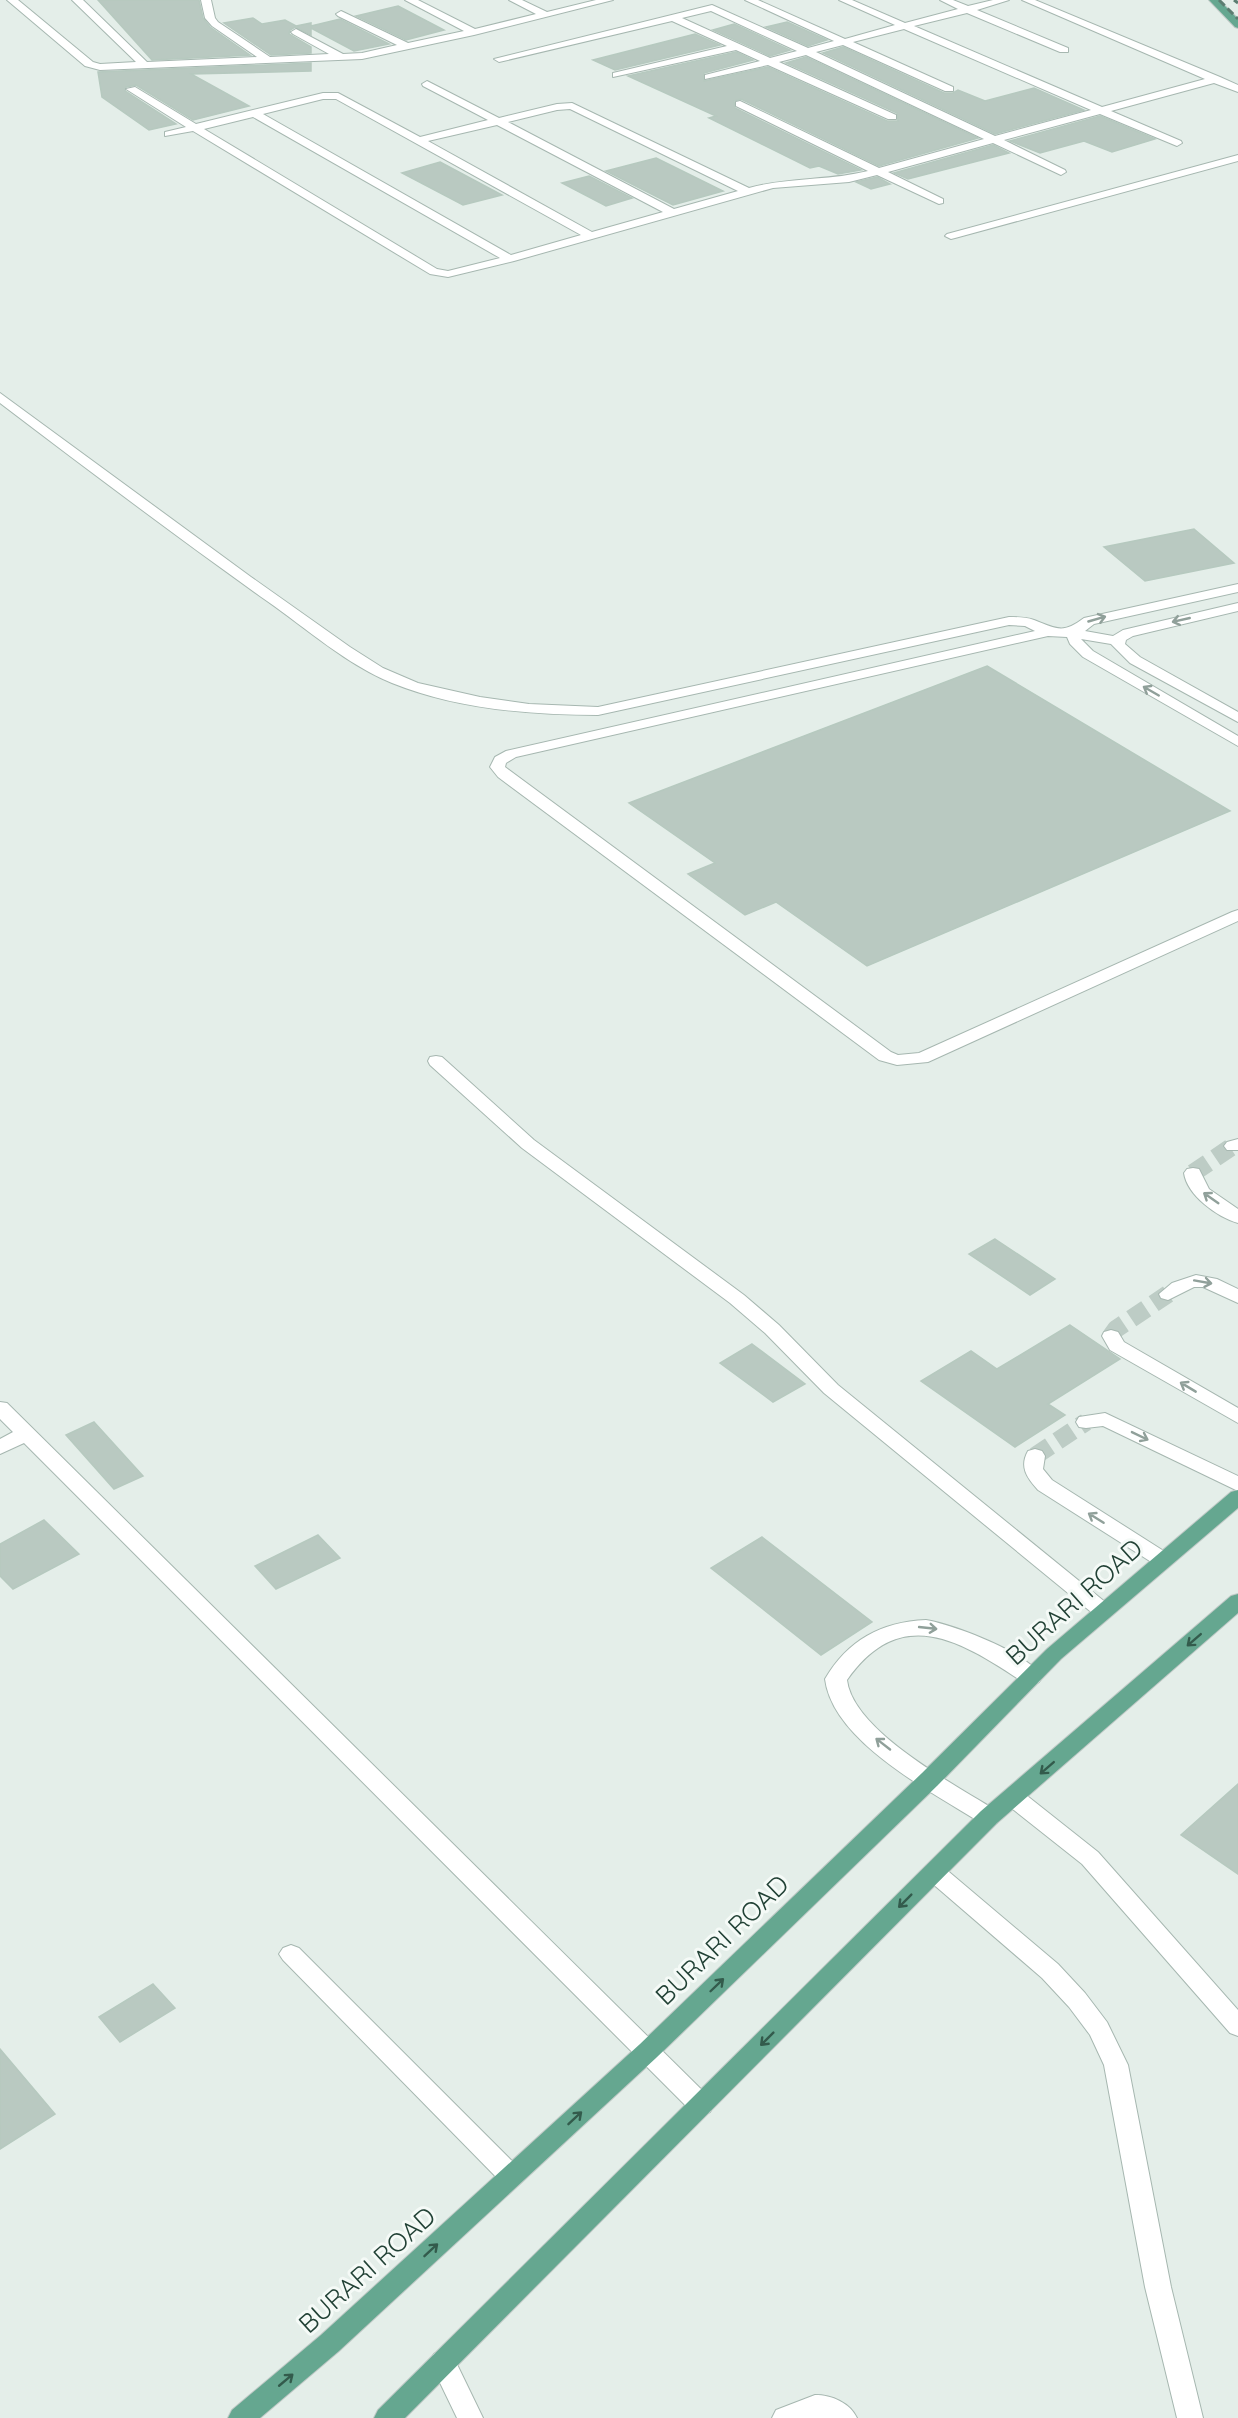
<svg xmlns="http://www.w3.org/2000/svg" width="1238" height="2418" viewBox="0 0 1238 2418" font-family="Quicksand,sans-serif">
<rect width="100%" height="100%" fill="#e4eee9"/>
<path fill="#b9c9c1" stroke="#b6c9bf" stroke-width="1.5" d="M98 0H199L203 18 210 27 250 55 152 60Z
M398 6 444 30 406 40 356 16Z
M253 18 262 24 285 20 296 26 311 23V26L340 19 389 44 354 51 311 28V35L295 27 290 30 289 34 311 47V53L271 55 224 23Z
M787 22 827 40 808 46 766 27Z
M734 24 790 50 770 56 713 30Z
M695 34 720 45 615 70 593 60Z
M843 47 944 93H953L958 90 985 101 1034 88 1084 110 995 134 823 53Z
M736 52 753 60 704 73V81L768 67 887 121H898L897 113 786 63 806 57 978 138 879 166 741 99 734 101 735 108 861 170 838 174 819 166 810 168 709 118 716 116 628 76Z
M311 63V71L191 74 249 106 193 120 136 85 126 87 125 91 176 124 149 130 102 97 98 72Z
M1100 116 1155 139 1112 152 1084 141 1040 153 1010 141Z
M993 145 1009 153 908 179 894 173Z
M656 158 723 191 673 205 606 171Z
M440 162 502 195 463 205 402 173Z
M589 176 632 198 606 206 562 183Z
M877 177 890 184 871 189 856 182Z
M1194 529 1234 563 1145 581 1104 547Z
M987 666 1230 811 867 966 776 902 745 915 688 874 715 863 629 803Z
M995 1239 1055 1279 1030 1295 969 1254Z
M1070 1325 1120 1359 1048 1404 1065 1415 1015 1447 921 1381 971 1351 997 1369Z
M752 1344 805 1384 773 1402 720 1363Z
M94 1422 143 1476 114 1489 66 1435Z
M44 1520 79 1554 13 1589 0 1576V1544Z
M318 1535 340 1558 276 1589 255 1566Z
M762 1537 872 1622 821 1655 711 1568Z
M1238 1784V1874L1181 1835Z
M153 1984 175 2008 120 2042 99 2017Z
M0 2049 55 2114 0 2149Z"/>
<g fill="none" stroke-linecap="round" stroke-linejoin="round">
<path stroke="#bdccc5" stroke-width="18" stroke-dasharray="18 9" stroke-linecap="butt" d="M1193 1173 1233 1146
M1111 1336 1116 1329 1168 1294
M1035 1456 1086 1422"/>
<defs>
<path id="minor" d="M7 0H18L93 62 100 64 136 62 72 0H83L147 62 257 57 212 26 205 18 201 0H211L215 18 218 22 270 57 329 54 293 34 291 32 296 29 343 54 362 53 397 45 338 16 336 14 341 11 408 43 464 31 405 0H418L475 29 536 14 509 0H522L547 12 596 0H613L474 35 362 59 100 70 85 66Z
M745 0H758L845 39 895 25 839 0H852L905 23 958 9 940 0H953L968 6 993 0H1009L977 10 1068 48V52H1060L967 13 914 26 1102 107 1205 79 1022 0H1035L1220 77 1238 85V92L1214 83 1111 111 1181 141 1182 143 1177 146 1100 114 1004 140 1065 170 1066 172 1061 175 993 143 888 172 943 199V203L939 204 877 175 849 182 773 188 514 261 448 277 430 274 193 131 165 136V132L186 127 126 89 135 87 196 124 323 93H338L420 137 488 120 423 86 422 84 427 81 499 118 557 104 572 103 749 188C788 177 829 181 868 171L736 106V102L740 101 879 168 984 139 806 55 779 62 896 115V119H888L768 65 705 79V75L760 61 736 50 613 77V73L727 46 672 21 499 62 494 59 712 5 808 48 834 41ZM711 11 797 51 770 58 682 18ZM904 29 1091 110 995 136 816 52 843 45 945 91H953V87L853 42ZM323 99H336L581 235 511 255 263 114ZM570 109 738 191 674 209 508 122 557 110ZM253 117 500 258 448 271 437 269 204 129ZM497 125 663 212 592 232 428 141Z
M1238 155V161L955 238 951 239 945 236 947 234Z
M0 393 251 577 350 647 383 668 418 683 480 697 529 704 598 707 1009 617C1017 617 1026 617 1034 620 1057 629 1063 634 1084 618L1238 584V592L1094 624 1085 631 1113 636 1123 630 1238 603V611L1133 636 1126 640 1125 644 1140 657 1238 712V722L1130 663 1111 644 1081 639 1093 651 1238 736V746L1083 657 1070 644 1067 637 1048 636 516 757 506 763 505 767 891 1052 898 1055 919 1053 1232 912 1238 910V921L928 1062 897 1065 879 1060 498 777 490 767 495 757 506 751 1035 631 1025 626 1009 625 598 715C530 715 456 709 392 683 346 664 307 629 267 601 177 537 88 470 0 403Z
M436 1056 442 1057 534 1140 744 1295 779 1325 838 1385 1110 1606 1113 1611 1110 1616 1103 1618 1096 1616 824 1393 765 1333 730 1303 522 1148 430 1065 428 1061 430 1057Z
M1238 1139V1150H1227L1224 1146 1227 1142Z
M1193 1168 1199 1169 1209 1189 1238 1209V1223C1217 1217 1187 1195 1184 1173L1187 1169Z
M1196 1275 1217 1279 1238 1289V1303L1203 1287H1194L1168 1300 1161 1298 1159 1294 1172 1283Z
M1111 1330 1118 1332 1124 1342 1238 1408V1423L1110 1350 1102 1336 1104 1332Z
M0 1402 7 1403 710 2098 713 2105 710 2112 701 2115 692 2112 24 1443 0 1454V1439L13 1432 0 1419Z
M1105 1413 1238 1476V1491L1103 1426 1086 1428 1079 1427 1076 1422 1079 1417Z
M1035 1449 1042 1451 1045 1456 1043 1469 1052 1480 1170 1555 1173 1560 1170 1565 1163 1567 1156 1565 1038 1490C1027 1478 1019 1467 1028 1451Z
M926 1620C954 1625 1027 1652 1042 1677L1039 1682 1031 1685 1023 1682C961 1641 901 1603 847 1680 853 1731 955 1785 997 1811L1000 1817 997 1823 989 1825 981 1823C932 1792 833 1742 825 1679 848 1640 881 1622 926 1620Z
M1013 1789 1021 1791 1098 1852 1238 2010V2036L1230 2033 1082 1864 1005 1803 1002 1797 1005 1791Z
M934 1863 942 1866 1058 1964 1085 1993 1107 2022 1128 2065 1171 2287 1203 2418H1177L1145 2287 1104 2065 1090 2035 1069 2007 1042 1978 926 1878 923 1872 926 1866Z
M291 1945 299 1948 520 2169 523 2176 520 2183 511 2186 502 2183 283 1960 279 1954 283 1948Z
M443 2350 452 2354 483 2418H457L430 2362 434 2354Z
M815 2395C832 2395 850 2403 857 2418H772L776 2410Z"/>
<path id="major" d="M1209 0H1219L1238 19V28L1235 27Z
M1238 1490V1508L1061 1659 938 1785 656 2058 339 2351 260 2418H228L232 2410 321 2335 640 2044 922 1773 1047 1649 1231 1492Z
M1238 1594V1613L997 1823 405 2418H374L378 2410 981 1811 1231 1596Z"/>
</defs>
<use href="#minor" stroke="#a6b7b0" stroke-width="2"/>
<use href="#major" stroke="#c1cac7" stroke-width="2"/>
<use href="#minor" fill="#fff" fill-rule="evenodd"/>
<use href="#major" fill="#65a790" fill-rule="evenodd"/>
<path stroke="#5c7d71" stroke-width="3" stroke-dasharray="8 4" stroke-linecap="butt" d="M1219 0 1238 19
M1234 0 1238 3"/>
</g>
<defs><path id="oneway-shaft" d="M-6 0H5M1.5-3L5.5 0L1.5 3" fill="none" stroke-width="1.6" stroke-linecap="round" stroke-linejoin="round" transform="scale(1.5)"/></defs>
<g stroke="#90a09a">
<use href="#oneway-shaft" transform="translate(1097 619) rotate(-16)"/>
<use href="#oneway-shaft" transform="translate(1181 620) rotate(167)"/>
<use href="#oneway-shaft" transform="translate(1151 691) rotate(-150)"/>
<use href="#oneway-shaft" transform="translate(1211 1198) rotate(-145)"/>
<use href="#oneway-shaft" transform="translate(1203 1282) rotate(10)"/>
<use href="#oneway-shaft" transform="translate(1188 1387) rotate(-149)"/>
<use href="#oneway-shaft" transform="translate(1140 1436) rotate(26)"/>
<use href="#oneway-shaft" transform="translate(1096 1518) rotate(-148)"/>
<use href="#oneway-shaft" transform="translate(928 1628) rotate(6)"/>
<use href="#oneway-shaft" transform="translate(883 1744) rotate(-142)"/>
</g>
<g stroke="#335b4c">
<use href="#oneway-shaft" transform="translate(1194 1640) rotate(139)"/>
<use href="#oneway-shaft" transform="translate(1047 1768) rotate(139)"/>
<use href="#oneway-shaft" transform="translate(905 1901) rotate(135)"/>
<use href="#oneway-shaft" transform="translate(717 1985) rotate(-44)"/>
<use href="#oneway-shaft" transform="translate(767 2039) rotate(135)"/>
<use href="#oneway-shaft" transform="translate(575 2118) rotate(-43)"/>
<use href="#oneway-shaft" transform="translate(431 2250) rotate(-43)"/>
<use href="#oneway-shaft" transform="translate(286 2380) rotate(-40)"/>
</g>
<g text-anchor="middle" stroke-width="6" stroke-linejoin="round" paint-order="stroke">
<g font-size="26" fill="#224236" stroke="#f5faf7">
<text transform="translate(1074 1602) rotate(-42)" y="9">BURARI ROAD</text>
<text transform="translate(722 1940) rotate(-44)" y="9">BURARI ROAD</text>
<text transform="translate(367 2270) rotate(-42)" y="9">BURARI ROAD</text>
</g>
</g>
</svg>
